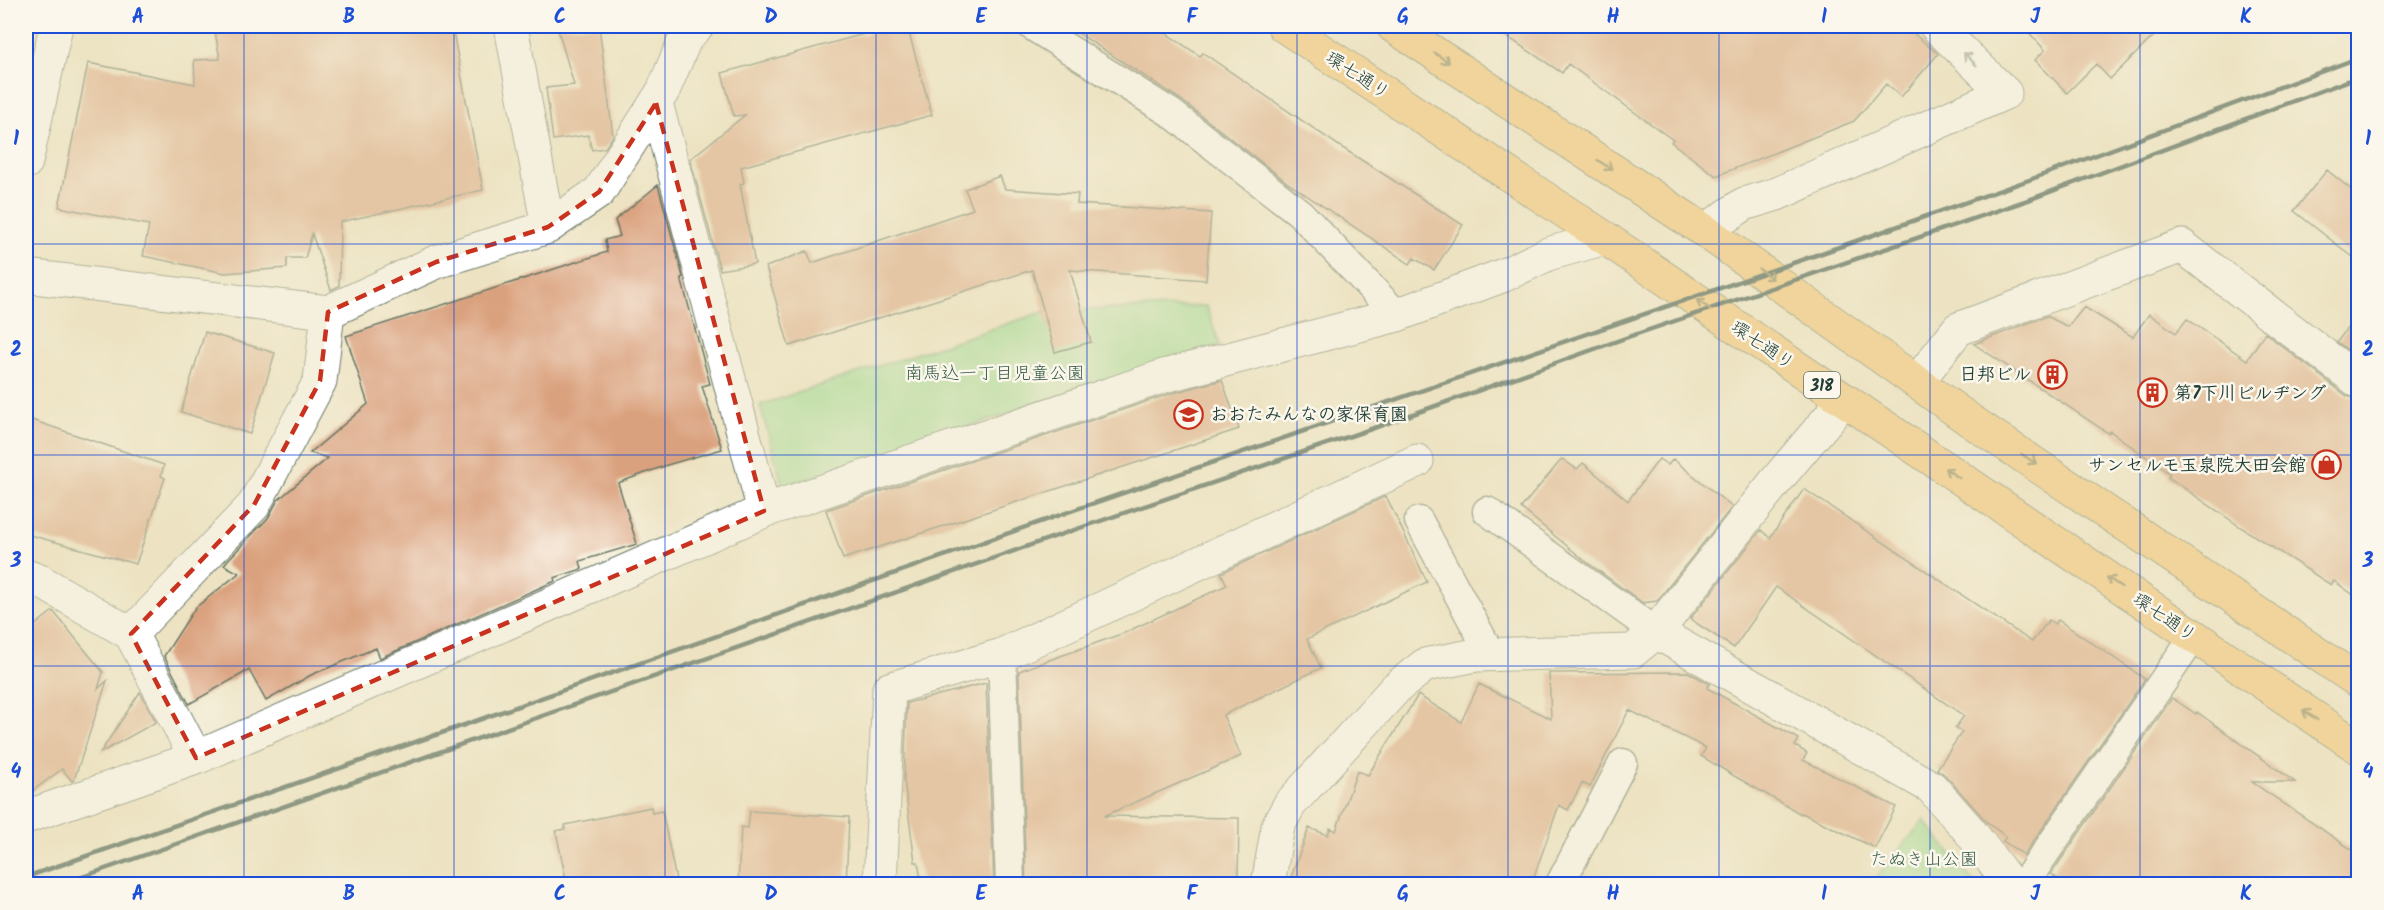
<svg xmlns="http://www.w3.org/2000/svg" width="2384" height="910" viewBox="0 0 2384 910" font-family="Kalam,'Klee One',sans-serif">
<rect width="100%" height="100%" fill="#fbf7ec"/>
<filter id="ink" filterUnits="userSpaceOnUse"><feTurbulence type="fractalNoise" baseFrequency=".0167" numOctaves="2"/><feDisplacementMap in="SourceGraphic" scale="12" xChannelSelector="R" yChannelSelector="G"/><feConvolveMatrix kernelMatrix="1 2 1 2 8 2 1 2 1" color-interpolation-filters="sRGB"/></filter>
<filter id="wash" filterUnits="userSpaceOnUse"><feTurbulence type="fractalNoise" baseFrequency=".008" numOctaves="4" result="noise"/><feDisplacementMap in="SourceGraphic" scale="24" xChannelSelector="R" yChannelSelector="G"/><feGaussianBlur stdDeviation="1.35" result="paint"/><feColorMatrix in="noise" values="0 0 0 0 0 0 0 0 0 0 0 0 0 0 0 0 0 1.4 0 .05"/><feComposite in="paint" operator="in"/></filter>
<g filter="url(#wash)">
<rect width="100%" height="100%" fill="#ede3c3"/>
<path fill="#96db93" stroke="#5a8c64" stroke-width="1.5" d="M1206 306 1220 345 783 487 760 405 1046 311Z
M1924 820 1975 884H1871Z"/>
<g id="blocks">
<path fill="#daa17e" d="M214 26H452L483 190 340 222 339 286 331 290 312 234 305 258H287V268L225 273 143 256 149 225 59 207 88 63 195 84 194 60 220 59Z
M557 26H599L613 136 605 148 592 150 588 135 553 140 546 88 574 85Z
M893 26H907L932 115 741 167 744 183 740 184 755 264 720 270 690 159 745 115 734 116 722 73Z
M1067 26H1155L1200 56 1203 53 1338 145 1463 225 1434 270 1414 258 1410 264 1288 183 1180 99Z
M1491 26H1905L1938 54 1901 97 1886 84 1854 121 1716 176 1671 142 1673 140 1568 64 1562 73Z
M2023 26H2164L2110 79 2096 64 2067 93 2035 60 2045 50Z
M2327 170 2358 195V261L2294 211Z
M1000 176 1005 189 1078 194 1077 204 1211 213 1206 280 1070 270 1091 342 1055 352 1032 270 789 346 766 267 807 251 812 263 973 209 965 189Z
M658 185 683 277 681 278 710 384 702 386 722 449 667 465 618 483 637 544 580 561 582 569 554 578 555 581 380 658 376 648 311 675 266 701 249 670 189 704 164 656 195 608 239 573 224 565 227 561 268 518 278 500 328 458 310 453 368 404 346 336 607 252 605 240 620 236 615 220Z
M2084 307 2133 337 2149 314 2176 333 2187 319 2247 360 2265 333 2347 396 2358 399V598L2334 581 2331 585 2242 528 2168 477 2170 474 2110 431 2108 433 1974 344 2047 316 2068 327Z
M2358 314V358L2337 342Z
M205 332 275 353 250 434 181 412Z
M1222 380 1239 429 843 559 826 510 1169 394Z
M26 418 164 465 161 476 165 478 136 564 26 534Z
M1562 459 1577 469 1583 463 1628 501 1659 459 1668 465 1673 459 1732 507 1657 601 1643 603 1584 560 1521 508Z
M1804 489 2032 642 2049 620 2055 624 2058 620 2145 679 2024 855 2003 841 2006 837 1987 822 1945 775 1937 769 1962 732 1955 728 1964 716 1776 587 1734 648 1690 619 1761 530 1770 538Z
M1386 496 1427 582 1307 639 1321 668 1223 715 1241 756 1104 816 1239 818 1238 885H1026L1019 671 1124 633 1227 585 1221 573Z
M53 611 103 672 98 689 107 681 74 780 72 781 62 769 26 796V632Z
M1688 672 1710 684 1707 688 1799 739 1795 746 1807 753 1803 760 1896 807 1875 848 1802 813 1801 814 1736 777 1701 756 1706 748 1629 710 1590 787 1582 783 1568 810 1559 805 1531 885H1288L1309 828 1328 835 1330 828 1336 831 1357 771 1368 775 1418 695 1461 722 1479 684 1551 719 1549 673Z
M986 683 994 885H922L918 862H915L904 780 907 703Z
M140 692 156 722 100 753Z
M2172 698 2196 714 2197 712 2295 782H2252L2358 854V885H2067L2051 874Z
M651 807 652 813 662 811 677 885H567L556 831 565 829V825Z
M750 811 849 817 846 885H738L741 827 748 828Z"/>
</g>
</g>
<g filter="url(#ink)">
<use href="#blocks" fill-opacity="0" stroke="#677766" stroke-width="1.5"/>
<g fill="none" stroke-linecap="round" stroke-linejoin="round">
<defs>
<path id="service" d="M1032 26 1171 113 1300 213 1397 315
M1487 511 1656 632
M1419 521 1491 655
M1002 655 1010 884
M1560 884 1623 763
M2024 884 2194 636"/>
<path id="minor" d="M511 26 548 227
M656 103 764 511
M26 162 56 26
M1705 231 1744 204 1777 194 2005 93 1936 26
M26 276 328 312 436 262 548 227 599 192 663 91 686 37 697 26
M1917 382 1958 329 2182 246 2358 381
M26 576 40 581 131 634 196 758
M1656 632 1931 787 1969 830 2010 884
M131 634 254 505 320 381 328 312
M26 817 196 758 764 511 1164 376 1397 315 1504 275 1548 254 1605 238
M880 884 889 689 1002 655 1417 461
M1268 884 1278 826 1290 804 1396 688 1425 665 1476 655 1633 651 1656 632 1775 482 1844 400"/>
<path id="primary" d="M1284 26 1605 238 2358 747
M1393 26 1705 231 1971 421 2358 681"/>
</defs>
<use href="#service" stroke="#677766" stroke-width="31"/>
<use href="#minor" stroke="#677766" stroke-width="35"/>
<use href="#primary" stroke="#677766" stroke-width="35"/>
<use href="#service" stroke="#fff" stroke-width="28"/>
<use href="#minor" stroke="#fff" stroke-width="33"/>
<use href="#primary" stroke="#f4c16b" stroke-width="33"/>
<path stroke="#1f3d34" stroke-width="4.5" d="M26 877 453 729 1074 510 1822 253 2029 180 2358 58
M62 884 1074 530 1371 429 1631 336 2031 199 2358 77"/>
</g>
<defs><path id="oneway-shaft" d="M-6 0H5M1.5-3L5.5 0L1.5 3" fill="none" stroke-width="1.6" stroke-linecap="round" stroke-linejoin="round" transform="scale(1.5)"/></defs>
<g stroke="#7f784d">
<use href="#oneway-shaft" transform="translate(1442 58) rotate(33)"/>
<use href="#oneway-shaft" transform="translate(1605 165) rotate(33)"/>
<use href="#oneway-shaft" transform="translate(1766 274) rotate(36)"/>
<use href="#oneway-shaft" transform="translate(1704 305) rotate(-146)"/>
<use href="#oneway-shaft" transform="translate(2029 459) rotate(34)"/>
<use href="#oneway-shaft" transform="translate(1952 473) rotate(-146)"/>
<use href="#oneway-shaft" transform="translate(2114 582) rotate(-146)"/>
<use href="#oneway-shaft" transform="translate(2310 715) rotate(-146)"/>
</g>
<use stroke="#8f9e9a" href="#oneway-shaft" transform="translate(1970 59) rotate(-135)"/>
</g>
<path d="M0 0H2384V910H0ZM656 103 764 511 196 758 131 634 254 505 320 381 328 312 436 262 548 227 599 192Z" fill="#ede3c3" fill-opacity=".55" fill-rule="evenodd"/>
<path fill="none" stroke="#c8321e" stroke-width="4.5" stroke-dasharray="12 8" stroke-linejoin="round" d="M656 103 764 511 196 758 131 634 254 505 320 381 328 312 436 262 548 227 599 192Z"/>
<path fill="none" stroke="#1d4ed8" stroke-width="1.5" stroke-opacity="0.55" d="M244 26V884M454 26V884M665 26V884M876 26V884M1087 26V884M1297 26V884M1508 26V884M1719 26V884M1930 26V884M2140 26V884M26 244H2358M26 455H2358M26 666H2358"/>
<defs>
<symbol id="building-ring" viewBox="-11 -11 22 22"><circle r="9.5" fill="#fbf7ec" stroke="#c8321e" stroke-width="1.5"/><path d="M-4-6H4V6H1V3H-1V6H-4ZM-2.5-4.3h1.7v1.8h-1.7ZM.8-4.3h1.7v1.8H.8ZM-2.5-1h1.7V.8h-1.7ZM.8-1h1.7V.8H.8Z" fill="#c8321e"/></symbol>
<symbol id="school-ring" viewBox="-11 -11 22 22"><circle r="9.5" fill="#fbf7ec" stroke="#c8321e" stroke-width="1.5"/><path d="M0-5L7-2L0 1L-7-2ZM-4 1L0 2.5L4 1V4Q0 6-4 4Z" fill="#c8321e"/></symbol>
<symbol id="shop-ring" viewBox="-11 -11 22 22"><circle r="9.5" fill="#fbf7ec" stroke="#c8321e" stroke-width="1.5"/><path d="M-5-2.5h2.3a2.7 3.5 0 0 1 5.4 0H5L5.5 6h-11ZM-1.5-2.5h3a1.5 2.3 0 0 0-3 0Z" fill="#c8321e"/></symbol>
</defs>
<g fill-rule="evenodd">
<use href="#building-ring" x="2036" y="358" width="33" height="33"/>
<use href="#building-ring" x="2136" y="376" width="33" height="33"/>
<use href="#school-ring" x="1172" y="398" width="33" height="33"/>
<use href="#shop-ring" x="2310" y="448" width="33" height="33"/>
</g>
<g text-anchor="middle" stroke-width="5" stroke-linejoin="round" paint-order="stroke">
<rect fill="#fbf7ec" stroke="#61756b" stroke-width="1.5" x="1804" y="372" width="36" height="26" rx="4.5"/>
<g font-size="16" font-weight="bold" fill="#1f3d34">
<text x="1822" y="391">318</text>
</g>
<g font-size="18" fill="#1f3d34" stroke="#fbf7ec">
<text transform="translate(1358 75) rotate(33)" y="6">環七通り</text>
<text transform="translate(1763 345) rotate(34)" y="6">環七通り</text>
<text transform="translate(2165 617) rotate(34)" y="6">環七通り</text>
</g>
<g font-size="18" fill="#375d47" stroke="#fbf7ec">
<text x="995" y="379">南馬込一丁目児童公園</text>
<text x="1924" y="865">たぬき山公園</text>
</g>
<g font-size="18" font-weight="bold" fill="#1f3d34" stroke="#fbf7ec" text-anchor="end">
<text x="2031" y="380">日邦ビル</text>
<text x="2174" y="399" text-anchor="start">第7下川ビルヂング</text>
<text x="1210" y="420" text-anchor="start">おおたみんなの家保育園</text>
<text x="2306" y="471">サンセルモ玉泉院大田会館</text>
</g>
</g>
<rect width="2384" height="910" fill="none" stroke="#fbf7ec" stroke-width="66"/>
<rect x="33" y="33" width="2318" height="844" fill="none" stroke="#1d4ed8" stroke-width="2"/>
<g font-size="20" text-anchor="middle" font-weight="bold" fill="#1d4ed8">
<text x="138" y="23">A</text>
<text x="349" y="23">B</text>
<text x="560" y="23">C</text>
<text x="771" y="23">D</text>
<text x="981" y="23">E</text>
<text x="1192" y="23">F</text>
<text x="1403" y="23">G</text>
<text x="1613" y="23">H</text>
<text x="1824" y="23">I</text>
<text x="2035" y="23">J</text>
<text x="2246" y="23">K</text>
<text x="16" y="145">1</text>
<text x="2368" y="145">1</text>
<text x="16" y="356">2</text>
<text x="2368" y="356">2</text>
<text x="16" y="567">3</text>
<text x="2368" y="567">3</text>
<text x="16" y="778">4</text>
<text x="2368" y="778">4</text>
<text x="138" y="900">A</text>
<text x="349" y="900">B</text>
<text x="560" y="900">C</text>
<text x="771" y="900">D</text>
<text x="981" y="900">E</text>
<text x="1192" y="900">F</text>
<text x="1403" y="900">G</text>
<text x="1613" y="900">H</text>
<text x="1824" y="900">I</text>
<text x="2035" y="900">J</text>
<text x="2246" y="900">K</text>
</g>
</svg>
